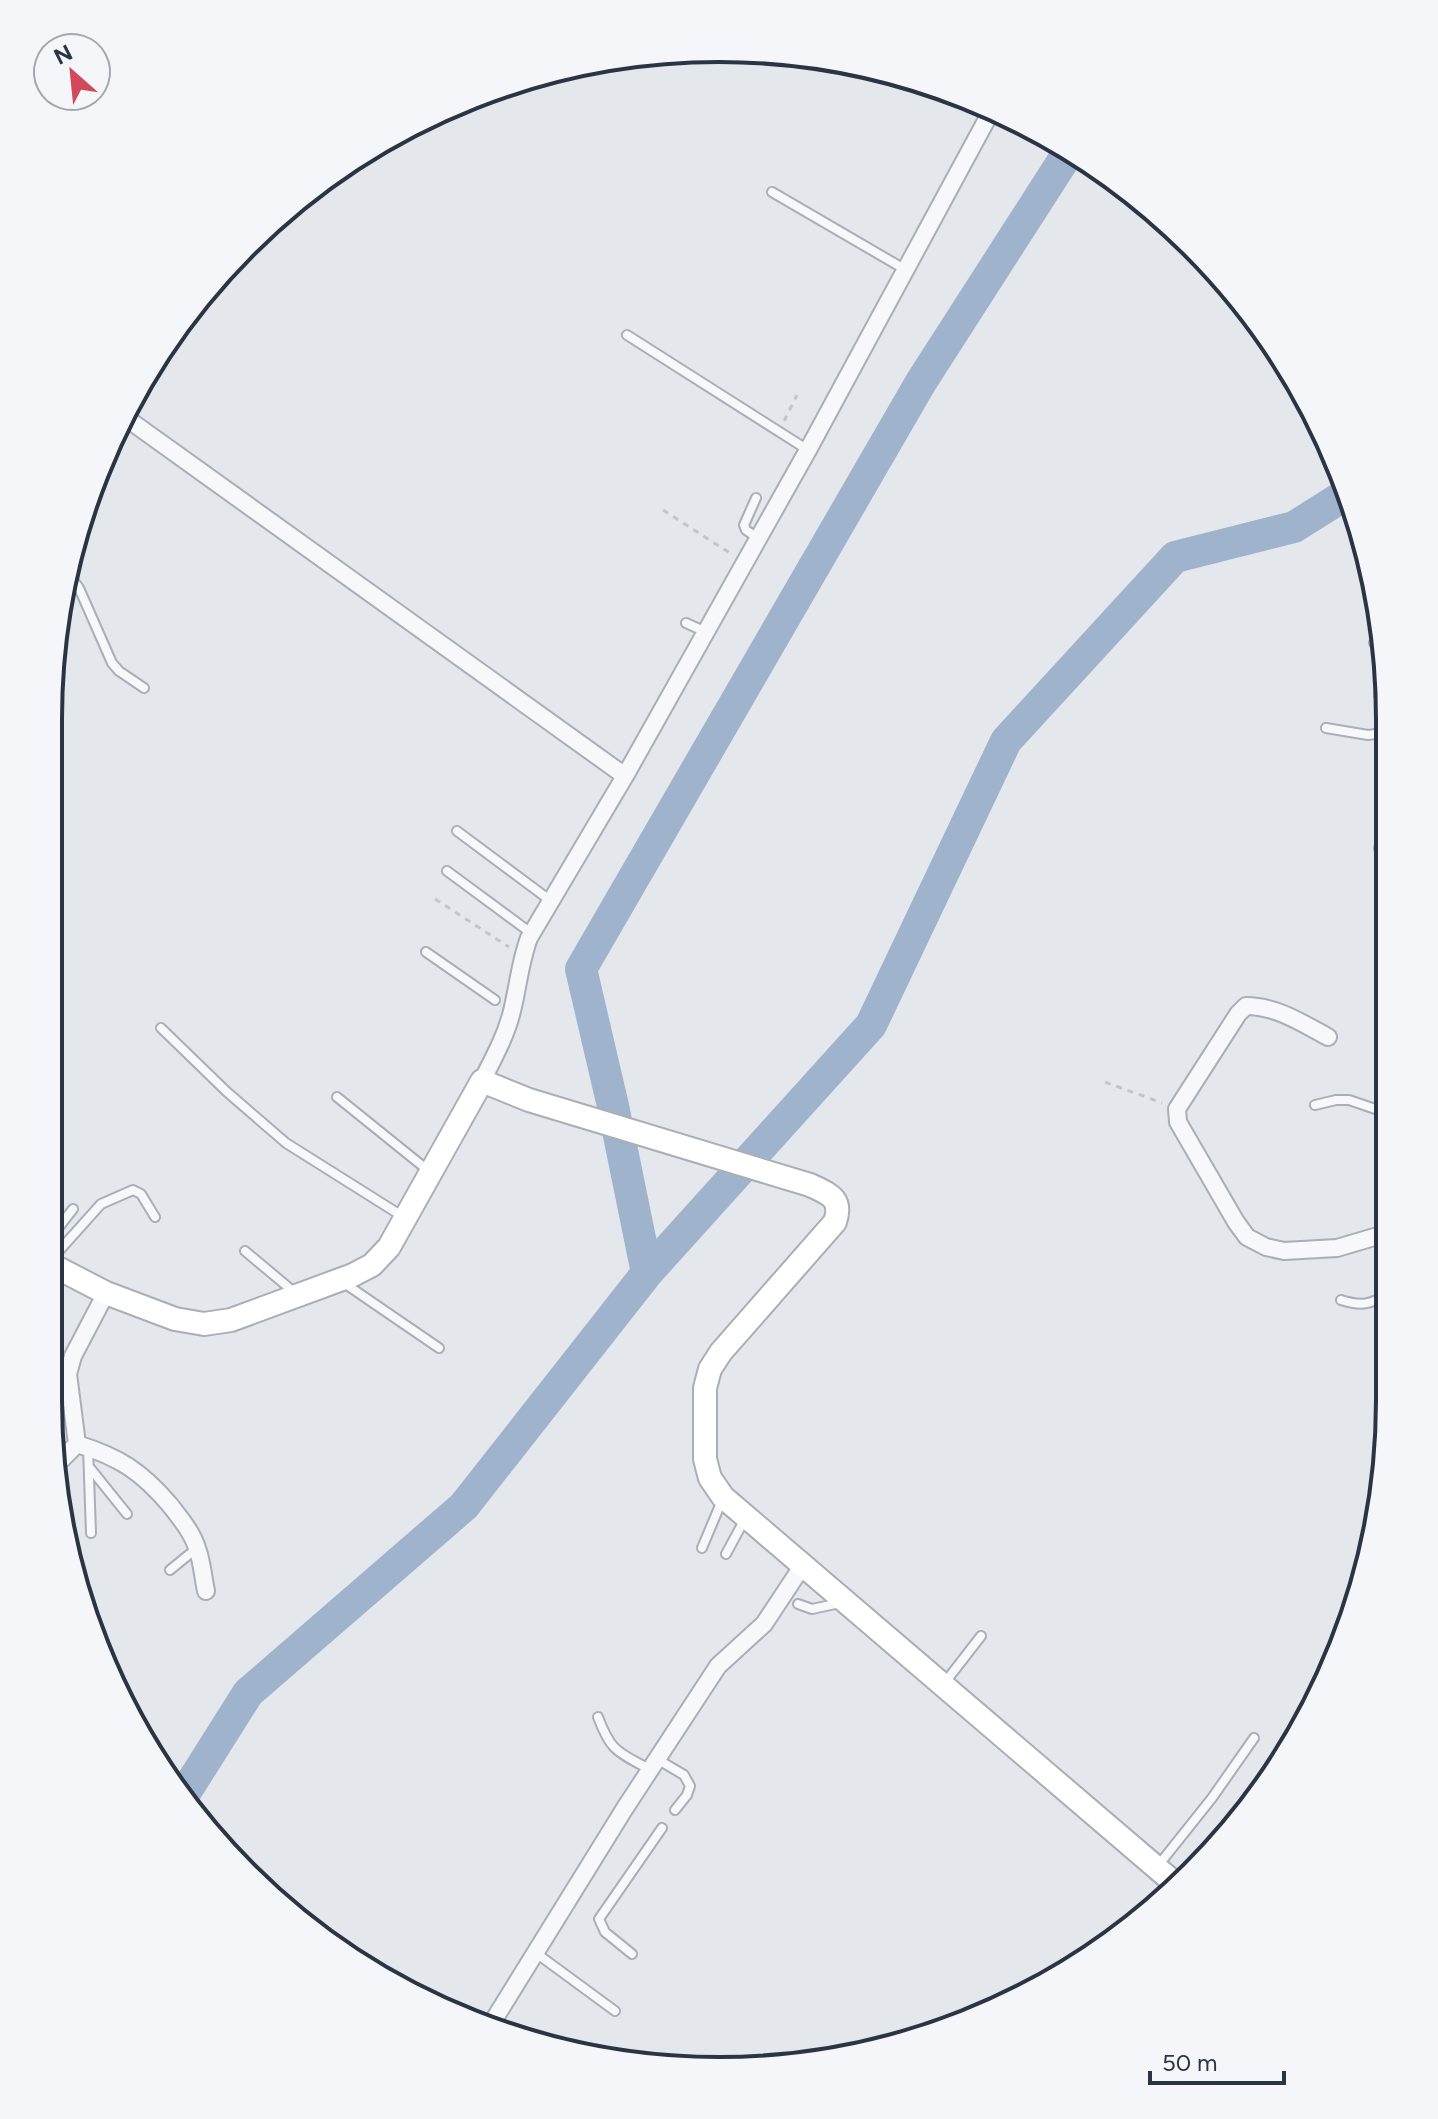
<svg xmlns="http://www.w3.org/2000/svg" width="1438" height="2119" viewBox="0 0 1438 2119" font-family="Figtree,sans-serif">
<rect width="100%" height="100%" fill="#e4e7ec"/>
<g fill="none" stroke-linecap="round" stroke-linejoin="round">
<path stroke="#9fb4cc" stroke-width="32" d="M647 1273 871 1025 1006 741 1175 557 1294 527 1348 493
M183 1796 248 1693 464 1506 647 1273 613 1106 581 969 921 382 1070 150"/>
<defs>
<path id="lane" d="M772 192 906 270
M627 335 808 450
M756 498 744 525 746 530 759 539
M67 572 79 588 112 663 119 671 144 688
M686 623 706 632
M1374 643 1383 651
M1326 728 1368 735 1390 732
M457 831 551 901
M447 871 531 933
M426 952 495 1000
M161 1028 227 1092 286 1143 402 1216
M337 1097 430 1172
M1315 1105 1336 1100H1349L1390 1114
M48 1241 73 1209
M245 1251 294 1292
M49 1262 101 1204 133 1190 141 1194 155 1217
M344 1283 439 1348
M48 1284 63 1272
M1341 1300C1363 1307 1369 1304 1390 1294
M88 1448 91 1533
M90 1468 127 1514
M702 1548 723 1498
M726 1554 746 1517
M170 1570 197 1548
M798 1604 812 1609 840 1603
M943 1685 981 1636
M598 1717C611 1752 618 1752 649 1769
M657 1759 684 1775 690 1786 687 1795 675 1810
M1157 1867 1212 1798 1254 1738
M536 1953 615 2011
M632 1954 605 1932 599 1919 662 1828"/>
<path id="street" d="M122 415 625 776
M1386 682 1383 694 1388 704
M1383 848 1390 852
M1328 1037C1302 1023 1276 1006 1246 1006L1238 1014 1177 1109 1178 1122 1236 1222 1247 1237 1266 1247 1284 1251 1337 1248 1381 1235 1390 1223
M482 1081C493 1059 506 1036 512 1011 518 987 520 962 529 938L625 776 808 450 993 108
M77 1444C119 1457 141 1471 170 1505 180 1518 192 1532 197 1548 202 1561 203 1577 206 1591
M77 1444 68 1374 73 1356 106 1293
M58 1463 77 1444
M490 2026 625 1808 718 1666 764 1624 803 1565"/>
<path id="secondary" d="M48 1263 106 1293 175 1319 204 1324 231 1320 353 1275 372 1265 389 1247 482 1081 529 1100 810 1185C829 1194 843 1198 835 1222L721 1352 710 1369 705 1388V1459L710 1478 723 1497 1178 1886"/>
</defs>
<use href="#lane" stroke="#a9aeb7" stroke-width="12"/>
<use href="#street" stroke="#a9aeb7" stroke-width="20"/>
<use href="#secondary" stroke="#a9aeb7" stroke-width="26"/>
<path stroke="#c2c5cb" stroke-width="3" stroke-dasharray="6 6" stroke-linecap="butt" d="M784 421 797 395
M663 510 730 553
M435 899 509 947
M1105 1082 1162 1103"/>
<use href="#lane" stroke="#f7f8fa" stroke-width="8"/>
<use href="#street" stroke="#f7f8fa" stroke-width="16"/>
<use href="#secondary" stroke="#fff" stroke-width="22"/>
</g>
<path d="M0 0H1438V2119H0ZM719 62H719A657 657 0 0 1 1376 719V1400A657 657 0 0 1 719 2057H719A657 657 0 0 1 62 1400V719A657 657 0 0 1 719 62Z" fill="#f4f6f9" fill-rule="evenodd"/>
<path fill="none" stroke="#2b3445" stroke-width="4" d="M719 62H719A657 657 0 0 1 1376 719V1400A657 657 0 0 1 719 2057H719A657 657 0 0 1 62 1400V719A657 657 0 0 1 719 62Z"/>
<g transform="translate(72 72) rotate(333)"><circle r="38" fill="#f4f6f9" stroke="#a4a8b1" stroke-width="2"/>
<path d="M0-6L14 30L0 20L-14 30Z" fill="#d1495b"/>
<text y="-12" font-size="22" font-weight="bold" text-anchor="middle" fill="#2b3445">N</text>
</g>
<path d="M1150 2071v12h134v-12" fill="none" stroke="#2b3445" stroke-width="4"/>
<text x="1162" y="2071" font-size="24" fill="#2b3445" stroke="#f4f6f9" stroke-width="6" paint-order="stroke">50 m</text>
</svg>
